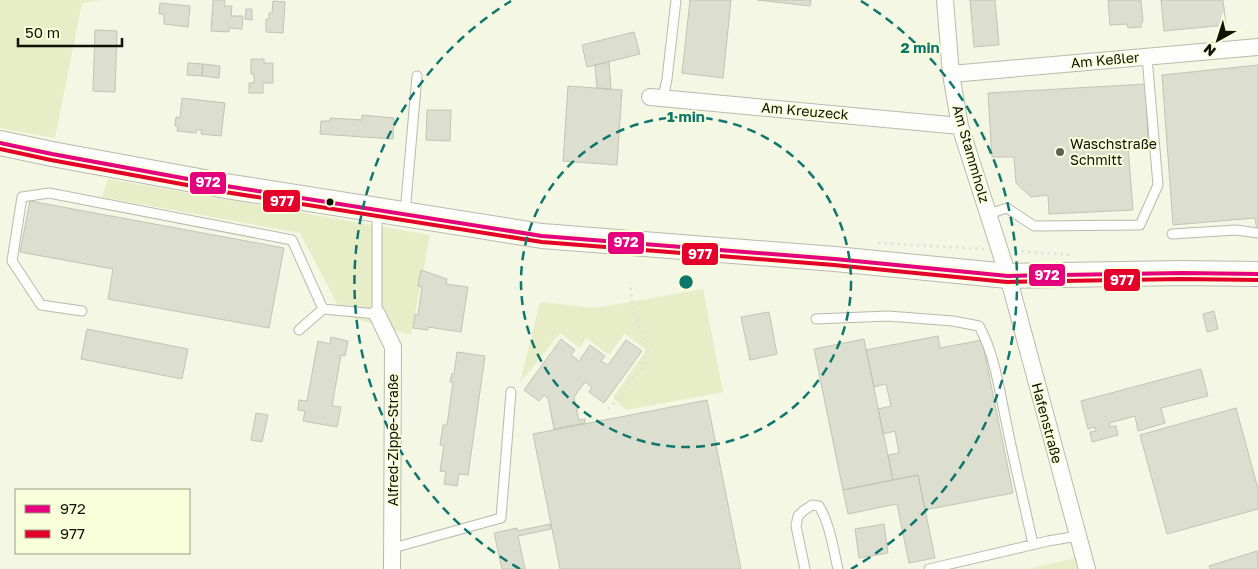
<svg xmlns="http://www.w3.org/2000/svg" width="1258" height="569" viewBox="0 0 1258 569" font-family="'Golos Text',sans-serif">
<rect width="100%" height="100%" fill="#f3f7e3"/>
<path fill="#e7edc6" d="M0 0H103L82 3 55 138 0 128Z
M108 179 430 235 411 335 343 315 300 233 102 197Z
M703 289 723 392 626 410 613 398 646 350 625 333 609 355 586 338 580 348 560 333 520 383 540 302 597 308Z
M1083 556 1086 569H1029Z"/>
<path fill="#dcdfd0" stroke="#c2c4b5" d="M213 0H225L224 6H232L231 16H243L242 29 229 28V32L211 31Z
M690 0H731L723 78 682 73Z
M757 0H811L810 6Z
M970 0H995L999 45 974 47Z
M1108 0H1141L1143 22 1141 23V27L1128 28 1127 24 1110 25Z
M1161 0H1223L1226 25 1164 31Z
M273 1 285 2 283 33 266 32V19H269V13H272Z
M160 3 190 6 188 27 164 24V14H159Z
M246 9H252V20L245 19Z
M95 30 117 31 115 92 93 91Z
M634 32 640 54 587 67 582 45Z
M251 59H264V63H273V83H263V93H249V83H254V74H251Z
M609 62 611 89 597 88 595 65Z
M188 63 203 64 202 76 187 75Z
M203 64 220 66 219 78 202 76Z
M1258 65V231H1257L1255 218 1173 225 1162 75Z
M1146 84 1148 144 1128 147 1133 210 1049 214 1048 195 1031 197 1016 183 1014 157H992L988 93Z
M568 86 622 90 617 165 563 161Z
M182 98 225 103 221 136 201 134 202 130H196V133L177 131 178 126H175L176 117 180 118Z
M427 110H451L450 141 426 140Z
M362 115 394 118 393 139 320 134 321 121H330V118L362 120Z
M30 201 284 248 269 328 108 299 113 269 20 252Z
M421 270 447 279 446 284 468 287 461 332 428 327V330L413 328 415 314 418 315 422 287 418 286Z
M1214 311 1218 329 1207 332 1203 314Z
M769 312 777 354 750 360 741 317Z
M87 329 188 349 182 379 81 359Z
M938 336 940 348 982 340 1013 493 925 510 918 475 893 480 888 455 899 453 895 431 883 434 878 409 891 406 886 384 874 387 866 350Z
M331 337 348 341 345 356 341 355 332 406 341 407 337 427 303 421 305 411 298 410 299 400 307 401 318 341 330 344Z
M561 339 575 350 571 355 579 361 590 345 605 356 601 361 608 365 626 340 642 351 604 403 589 392 592 387 585 382 574 397 579 420 585 419V423L554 429 548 398 544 395 539 401 524 390Z
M864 339 893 480 843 490 814 349Z
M457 352 485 356 468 475 459 474 457 486 444 484 446 472 440 471 444 445H440L443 425H447L453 382H450L452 373 454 374Z
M1201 369 1208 396 1161 408 1165 423 1138 431 1135 416 1109 423 1110 427 1116 426 1118 435 1092 442 1090 432 1096 431 1095 427 1088 429 1081 401Z
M707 400 741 569H560L533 434Z
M1236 408 1258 489V509L1167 534 1140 435Z
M256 413 268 415 262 442 251 440Z
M918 475 935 558 909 563 897 504 848 514 843 490Z
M550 524 551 529 518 536 525 569H502L494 533 517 528V531Z
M884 524 888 553 859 558 855 529Z
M1257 551 1258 569H1210L1209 566Z"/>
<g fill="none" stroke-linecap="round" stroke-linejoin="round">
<defs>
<path id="service" d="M663 98 667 79 676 0
M405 213 417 76
M988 214 1007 208 1034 226 1140 225 1158 185 1147 57
M1172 234 1236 230 1258 233
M82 311 41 305 12 261 22 197 49 193 292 240 323 309
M816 319 888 316 953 321 979 326C995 355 999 389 1006 421 1014 462 1024 503 1033 544
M299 330 323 309 377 314V211
M393 548 501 518 511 392
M805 569 796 526 798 516 803 511 812 505 819 506C830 524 833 548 838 569
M929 569 1048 541 1078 536"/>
<path id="minor" d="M945 0 951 74 960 126 1008 276 1087 569
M951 74 1258 47
M650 97 960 126
M377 314 393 347 392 569"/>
<path id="secondary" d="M0 143 52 154 226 186 542 236 835 259 1008 276 1182 273 1258 274"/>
</defs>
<use href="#service" stroke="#b8baab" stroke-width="11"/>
<use href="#minor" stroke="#b8baab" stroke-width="18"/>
<use href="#secondary" stroke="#b8baab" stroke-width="26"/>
<path stroke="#e1e2dc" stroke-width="2.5" stroke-dasharray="2.5 4" stroke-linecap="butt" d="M878 243 984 249
M1015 251 1074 255
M608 409 621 397 628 382 644 367 648 350 633 311 630 283"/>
<use href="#service" stroke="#fdfefb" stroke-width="9"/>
<use href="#minor" stroke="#fdfefb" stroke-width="16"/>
<use href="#secondary" stroke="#fdfefb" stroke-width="24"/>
<defs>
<path id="bus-1" d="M0 143 52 154 226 186 542 236 835 259 1008 276 1182 273 1258 274"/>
<path id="bus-2" d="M0 149 51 160 225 192 542 242 834 265 1007 282 1182 279 1258 280"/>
</defs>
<use href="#bus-1" stroke="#f9ffdb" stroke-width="8"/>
<use href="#bus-2" stroke="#f9ffdb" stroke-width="8"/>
<use href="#bus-1" stroke="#e5007d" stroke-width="4"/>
<use href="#bus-2" stroke="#e4002b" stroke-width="4"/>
</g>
<g fill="none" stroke="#0f766e" stroke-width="2.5" stroke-dasharray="9 6">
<circle cx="686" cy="282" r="165"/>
<path d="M520 569A331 331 0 0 1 511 1M861 1A331 331 0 0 1 851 569"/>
</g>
<circle fill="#5f6253" stroke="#f9ffdb" stroke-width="2" cx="1060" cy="152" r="5"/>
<circle fill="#101206" stroke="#f9ffdb" stroke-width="2" cx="330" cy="202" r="4.5"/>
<g text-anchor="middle" stroke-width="4" stroke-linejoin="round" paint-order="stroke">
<g font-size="14" fill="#101206" stroke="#f9ffdb">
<text transform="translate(1105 60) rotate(-5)" y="5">Am Keßler</text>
<text transform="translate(805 111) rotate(5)" y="5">Am Kreuzeck</text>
<text transform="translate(971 154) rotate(74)" y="5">Am Stammholz</text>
<text transform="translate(1047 423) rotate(75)" y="5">Hafenstraße</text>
<text transform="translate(393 440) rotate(-90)" y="5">Alfred-Zippe-Straße</text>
</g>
<g font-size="14" fill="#101206" stroke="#f9ffdb" text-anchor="start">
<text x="1070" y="149">Waschstraße<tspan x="1070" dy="16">Schmitt</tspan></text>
</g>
</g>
<circle cx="686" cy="282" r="8" fill="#0f766e" stroke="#f9ffdb" stroke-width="2.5"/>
<g font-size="15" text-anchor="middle" font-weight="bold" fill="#0f766e" stroke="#f9ffdb" stroke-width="4" stroke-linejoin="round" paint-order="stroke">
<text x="920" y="53">2 min</text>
<text x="686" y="122">1 min</text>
</g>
<g stroke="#f9ffdb" stroke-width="2">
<rect x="189" y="171" width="38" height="24" rx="5" fill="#e5007d"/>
<rect x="262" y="189" width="39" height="24" rx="5" fill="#e4002b"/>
<rect x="607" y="231" width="38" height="24" rx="5" fill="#e5007d"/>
<rect x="681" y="242" width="38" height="24" rx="5" fill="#e4002b"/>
<rect x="1028" y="263" width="38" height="24" rx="5" fill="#e5007d"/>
<rect x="1103" y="268" width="38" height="24" rx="5" fill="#e4002b"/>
</g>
<g font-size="14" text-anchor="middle" font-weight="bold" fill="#fff">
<text x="208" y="187">972</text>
<text x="282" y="206">977</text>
<text x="626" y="247">972</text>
<text x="700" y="259">977</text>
<text x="1047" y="280">972</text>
<text x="1122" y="285">977</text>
</g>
<rect x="15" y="489" width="175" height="65" fill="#f9ffdb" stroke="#9ca086"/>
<rect x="25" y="505" width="25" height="8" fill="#e5007d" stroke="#9ca086"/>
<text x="60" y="514" font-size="15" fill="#101206">972</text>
<rect x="25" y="530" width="25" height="8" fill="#e4002b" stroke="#9ca086"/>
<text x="60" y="539" font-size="15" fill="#101206">977</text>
<g transform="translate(1218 40) rotate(219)" stroke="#f9ffdb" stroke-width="4" paint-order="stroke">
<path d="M0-4L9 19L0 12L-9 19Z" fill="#101206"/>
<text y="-8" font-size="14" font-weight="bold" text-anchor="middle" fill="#101206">N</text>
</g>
<path d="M18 38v8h104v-8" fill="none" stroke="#101206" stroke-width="2.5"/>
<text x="25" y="38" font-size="15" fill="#101206" stroke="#f9ffdb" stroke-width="4" paint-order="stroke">50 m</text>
</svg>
